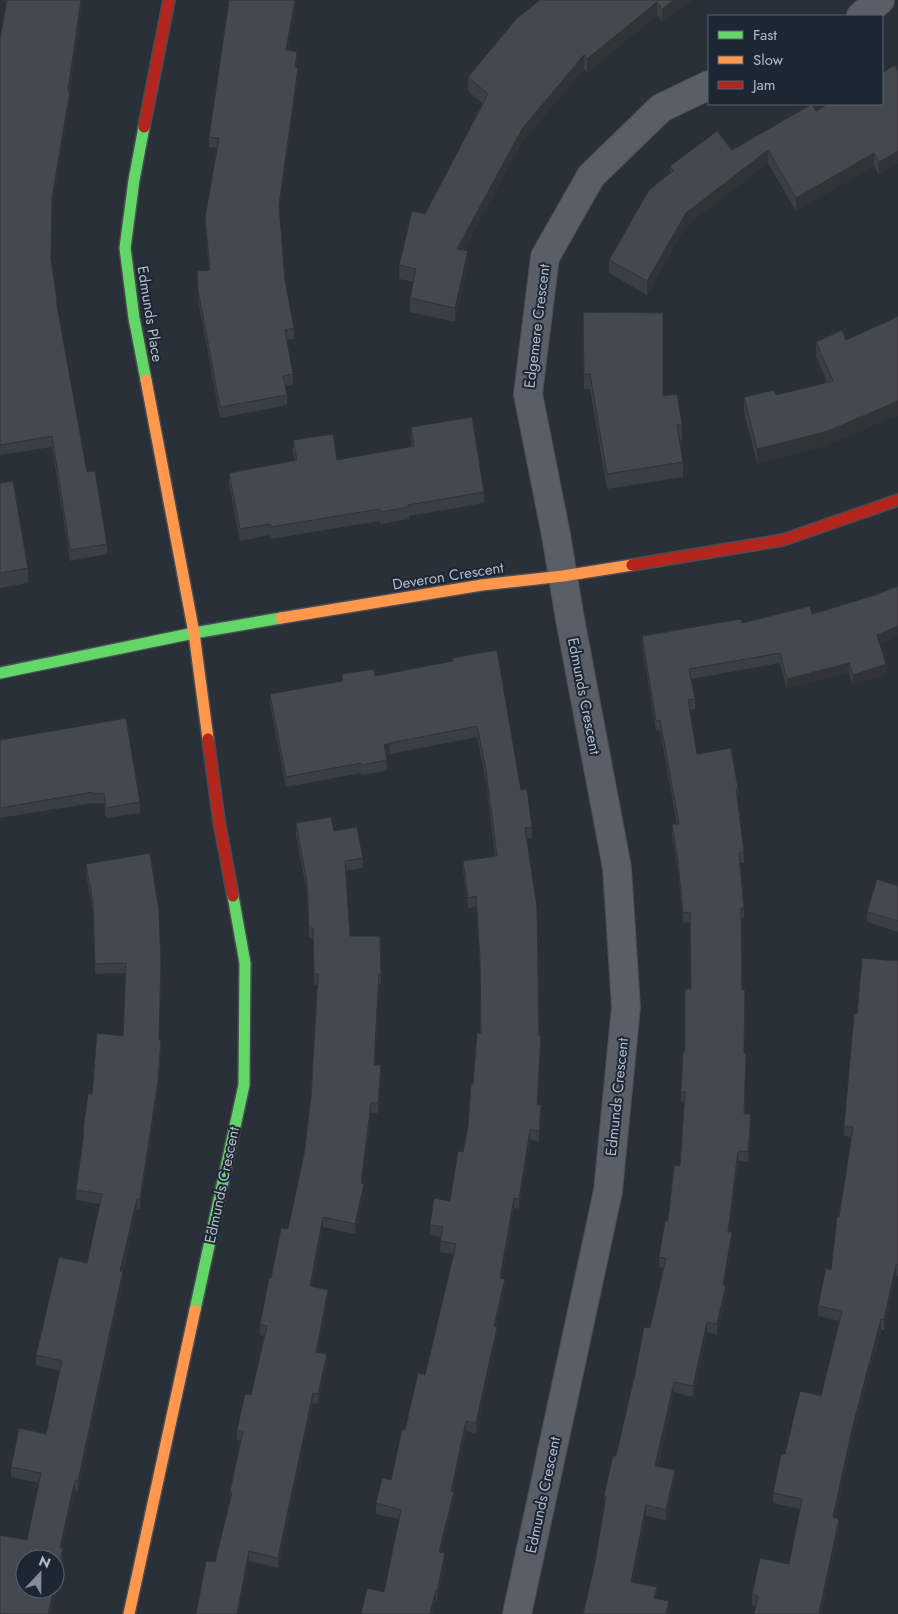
<svg xmlns="http://www.w3.org/2000/svg" width="898" height="1614" viewBox="0 0 898 1614" font-family="Jost,sans-serif">
<rect width="100%" height="100%" fill="#2a3038"/>
<g fill="none" stroke-linecap="round" stroke-linejoin="round">
<defs>
<path id="street" d="M861 16 880 0
M517 1614 608 1191 626 1007 617 868 570 619 556 535 528 394 545 257 591 176 661 108 709 85"/>
<path id="fast" d="M144 127 134 180 125 248 134 318 146 380
M0 673 194 633 281 618
M195 1310 244 1085 245 963 233 896"/>
<path id="slow" d="M146 380 194 633 208 739
M281 618 482 585 563 576 632 565
M129 1614 195 1310"/>
<path id="jam" d="M144 127 169 0
M632 565 783 540 898 500
M208 739 219 821 233 896"/>
</defs>
<use href="#street" stroke="#484c53" stroke-width="30"/>
<use href="#fast" stroke="#484c53" stroke-width="14"/>
<use href="#slow" stroke="#484c53" stroke-width="14"/>
<use href="#jam" stroke="#484c53" stroke-width="14"/>
<use href="#street" stroke="#5a5e66" stroke-width="28"/>
<use href="#fast" stroke="#63d668" stroke-width="11"/>
<use href="#slow" stroke="#ff974d" stroke-width="11"/>
<use href="#jam" stroke="#b3261e" stroke-width="11"/>
</g>
<path fill="#3a3f45" d="M1 0H83L70 91V101L52 208 51 260 57 300V309L87 472 107 544V554L70 561 52 447 0 455V39L6 1Z
M229 0H296L288 51 297 62 296 67 298 78 279 211 285 280 294 328V339L287 340 293 374V384L285 386 287 395V405L220 418 198 300 197 271 209 270 205 227V217L218 148 209 147V137Z
M540 0H693L662 22 657 15 587 73 584 69 522 142 464 250 468 265 455 322 410 312V298L414 282 399 279V265L425 214 483 104 468 91V77Z
M882 104 879 175 874 166 796 211 768 163 686 226 647 295 609 273V260L670 174V166L732 150 816 111Z
M583 312 663 396 682 424V439L680 440 683 462V477L607 489 590 389H584Z
M886 322 828 445 757 463 744 412V397L776 395 827 382 816 356V342L846 340Z
M411 427 484 492V503L409 516V519L380 524V521L271 539 270 535 240 541 229 484V473L295 460 293 452V440L337 460 412 447 411 439Z
M0 483 28 568V583L0 588Z
M812 614 880 644 886 675 853 685 849 673 787 689 780 663 691 679 695 699V709L689 710 697 754 738 788V799L744 852V863H740L744 908V918L741 919 745 1114 751 1125 748 1162 738 1161 729 1232 732 1243 724 1285 726 1296 717 1335 707 1332 693 1397 674 1392 658 1466 675 1481 666 1520 646 1516 633 1582 657 1599 669 1612V1614H583L595 1562 605 1506 604 1495 616 1456 650 1328 663 1268 659 1267V1257L680 1166 684 1102H681V1092L691 989 690 922 683 923 678 871 672 835V824H677L660 730 656 731 642 646V636Z
M453 658 521 790 532 827V838H527L539 1036 541 1047 537 1104 541 1115 539 1141 530 1140 519 1209 514 1208 502 1278 505 1289 496 1327 497 1337 476 1434 466 1431 453 1492 454 1502 441 1553 445 1564 437 1601H436L432 1614H361L384 1592 399 1519 376 1514V1503L391 1480 405 1430 425 1375 454 1254 440 1252 441 1237 430 1235V1225L450 1201 463 1152 468 1127 480 1033V968L476 907 468 908 463 871V861L495 856 486 781 477 737 390 754 386 755 387 771 361 775V773L286 787 270 704V694L342 681V674L375 676 453 661Z
M0 740 140 802V813L106 818 104 803 93 804V803L0 818Z
M296 823 334 831 363 858V868L346 871 350 936H380L381 984H379L375 1065 381 1076 378 1113H371L362 1183 364 1194 355 1234 323 1227 312 1286 328 1300 318 1352 327 1364 318 1404 313 1403 278 1568 249 1561 215 1562 230 1499V1491L241 1441 237 1440V1430L251 1395 264 1336 260 1335V1324L271 1278 288 1229 304 1154 311 1097 317 985H314L313 938H309L307 893 296 834Z
M86 864 161 973 159 1039 161 1050 158 1091 140 1209H137L123 1271V1281L78 1491 75 1490 62 1548 63 1559 51 1614H0L27 1540 39 1483 11 1477V1467L46 1434 60 1371 36 1365V1355L87 1263 100 1204 76 1200V1190L83 1142V1131L92 1094 123 1036 125 973 95 974 93 913 86 874Z
M898 886V932L867 922V912Z
M898 961V1276H896L884 1330H881L852 1439 835 1518 839 1529 821 1614H754L756 1606 752 1605V1594L789 1564 800 1509 773 1503V1493L785 1454 821 1396 839 1321 818 1316V1306L831 1270 852 1137 844 1136V1126L857 1014Z"/>
<path fill="#303338" d="M81 0H83L69 95 70 91V101L52 208V198Z
M295 0H296L286 61V50Z
M674 0H693L662 22V9Z
M657 2V15L587 73V59Z
M297 52V62L295 78V67Z
M584 55V69L522 142 457 263V249L522 129Z
M298 68V78L279 215V205Z
M768 150V163L686 226 647 295V281L686 213Z
M898 151V164L879 175V162Z
M874 153V166L796 211V198Z
M468 251V265L455 322V308Z
M898 401V416L828 445 757 463V449Z
M898 626V636L877 646V635Z
M849 663V673L787 689V679Z
M886 664V675L853 685V675Z
M390 743V754L384 756V745Z
M379 974V984L374 1075V1065Z
M541 1036V1047L537 1115V1104Z
M161 1040V1050L158 1091 140 1209V1199Z
M381 1065V1076L378 1113V1103Z
M371 1103V1113L361 1194V1183Z
M541 1105V1115L539 1141V1131Z
M751 1114V1125L748 1162V1152Z
M530 1130V1140L519 1209V1199Z
M738 1151V1161L728 1242V1232Z
M364 1184V1194L355 1234V1224Z
M514 1198V1208L500 1288V1278Z
M137 1199V1209L120 1281V1271Z
M323 1217V1227L310 1296V1286Z
M732 1232V1243L723 1295V1285Z
M896 1265V1276L884 1330V1320Z
M123 1271V1281L78 1491V1481Z
M505 1279V1289L494 1337V1326Z
M726 1285V1296L717 1335V1324Z
M328 1290V1300L316 1362V1352Z
M881 1319V1330L852 1439 833 1528V1517L852 1429Z
M707 1322V1332L693 1397V1386Z
M497 1327V1337L476 1434V1423Z
M327 1354V1364L318 1404V1394Z
M674 1382V1392L655 1476V1466Z
M313 1393V1403L278 1568V1558Z
M466 1421V1431L451 1502V1491Z
M675 1470V1481L666 1520V1510Z
M75 1480V1490L60 1558V1548Z
M454 1492V1502L439 1563V1552Z
M646 1505V1516L631 1592V1582Z
M839 1519V1529L821 1614H819Z
M63 1548V1559L51 1614H48L54 1589H55V1583Z
M249 1551V1561L239 1614H237Z
M445 1553V1564L437 1601V1591Z
M657 1587V1598L654 1609V1598Z
M436 1590V1601L432 1614H430Z
M669 1601V1614H666Z"/>
<path fill="#444950" stroke="#303338" d="M7 0H81L68 91H70L52 198 51 259 57 300H56L87 472 95 471 107 544 70 550 52 436 0 445V39Z
M229 0H295L286 50 297 52 295 67 298 68 279 205 285 280 294 328 285 330 293 374 283 376 287 395 220 407 198 290 197 271 210 270 205 217 219 138 209 137Z
M540 0H674L662 9 657 2 587 59 584 55 522 129 457 249 468 251 455 308 410 298 416 269 399 265 412 211 425 214 488 94 468 77 517 18Z
M895 65 898 71V151L879 162 874 153 796 198 768 150 686 213 647 281 609 260 649 190 673 171 670 166 717 131 732 150 812 104 816 111 828 104H882V73Z
M583 312 663 313V396L677 394 682 424 677 425 683 462 607 474 590 374H584Z
M898 316V401L828 431 757 449 744 397 774 390 776 395 833 381 816 342 842 330 846 340 886 322Z
M472 417 484 492 408 505 409 507 380 512V509L271 527 270 524 240 529 229 473 297 460 293 440 333 434 337 460 414 446 411 427Z
M13 481 28 568 0 573V483Z
M898 586V626L877 635 886 664 853 675 849 663 787 679 780 653 689 669 695 699 688 700 697 754 731 748 738 788 736 789 744 852 739 853 744 908H741L742 990H745L744 1053H746L744 1114H751L748 1152 738 1151 728 1232H732L723 1285H726L717 1324 707 1322 693 1386 674 1382 655 1466 675 1470 666 1510 646 1505 631 1582 657 1587 654 1598 669 1601 666 1614H583L595 1562 606 1496 604 1495 613 1456H616L635 1373 644 1327 650 1328 666 1258 659 1257 665 1221H668L674 1165 680 1166 685 1092H681L683 1051H685V989H691L690 912 683 913 678 861 672 824H679L660 720 656 721 642 636 741 619 742 623 810 606 812 614 875 595Z
M497 650 521 790 527 789 532 827 525 828 537 907 539 1036H541L537 1104 541 1105 539 1131 530 1130 519 1199 514 1198 500 1278 505 1279 494 1326 497 1327 476 1423 466 1421 451 1491 454 1492 439 1552 445 1553 437 1591 436 1590 430 1614H361L367 1588 384 1592 401 1510 376 1503 382 1478 391 1480 402 1429 405 1430 418 1373 425 1375 456 1244 440 1241 443 1227 430 1225 434 1198 450 1201 458 1151 463 1152 468 1127 471 1084H473L477 1033H481L480 958 476 896 468 898 463 861 497 856 486 770 477 726 390 743 384 745 387 760 361 765V763L286 777 270 694 343 681 342 674 374 669 375 676 453 661V658Z
M126 718 140 802 106 808 104 793 93 794V792L0 808V740Z
M331 817 334 831 357 827 363 858 345 861 350 936H380L381 974H379L374 1065H381L378 1103H371L361 1183 364 1184 355 1224 323 1217 310 1286 328 1290 316 1352 327 1354 318 1394 313 1393 278 1558 249 1551 237 1614H196L206 1561 215 1562 232 1492 230 1491 243 1431 237 1430 245 1394 251 1395 267 1326 260 1324 269 1278H271L281 1228 288 1229 304 1154 311 1097 318 974H314L313 928H309L307 883 296 823Z
M150 853 159 911 161 963 159 1039 161 1040 158 1081 140 1199H137L120 1271H123L78 1481 75 1480 60 1548H63L55 1583V1559H25V1589H54L48 1614H0V1535L27 1540 41 1473 11 1467 19 1428 46 1434 62 1361 36 1355 59 1257 87 1263 102 1194 76 1190 84 1132 83 1131 88 1093 92 1094 97 1033 123 1036 126 963 95 964 93 903 86 864Z
M877 879 898 886V921L867 912Z
M862 958 898 961V1265H896L884 1320 881 1319 852 1429 833 1517 839 1519 819 1614H754L758 1596 752 1594 760 1558 789 1564 802 1499 773 1493 781 1454H785L800 1391 821 1396 842 1311 818 1306 826 1268 831 1270 837 1217H839L853 1127 844 1126 854 1014H857Z"/>
<g text-anchor="middle" stroke-width="4" stroke-linejoin="round" paint-order="stroke">
<g font-size="15" fill="#b4bcc9" stroke="#1d2633">
<text transform="translate(150 314) rotate(81)" y="5">Edmunds Place</text>
<text transform="translate(537 326) rotate(-83)" y="5">Edgemere Crescent</text>
<text transform="translate(448 576) rotate(-9)" y="5">Deveron Crescent</text>
<text transform="translate(584 696) rotate(79)" y="5">Edmunds Crescent</text>
<text transform="translate(617 1097) rotate(-84)" y="5">Edmunds Crescent</text>
<text transform="translate(222 1185) rotate(-78)" y="5">Edmunds Crescent</text>
<text transform="translate(543 1495) rotate(-78)" y="5">Edmunds Crescent</text>
</g>
</g>
<rect x="708" y="15" width="175" height="90" fill="#1d2633" stroke="#59626f"/>
<rect x="718" y="31" width="25" height="8" fill="#63d668" stroke="#59626f"/>
<text x="753" y="40" font-size="15" fill="#b4bcc9">Fast</text>
<rect x="718" y="56" width="25" height="8" fill="#ff974d" stroke="#59626f"/>
<text x="753" y="65" font-size="15" fill="#b4bcc9">Slow</text>
<rect x="718" y="81" width="25" height="8" fill="#b3261e" stroke="#59626f"/>
<text x="753" y="90" font-size="15" fill="#b4bcc9">Jam</text>
<g transform="translate(40 1574) rotate(22)"><circle r="24" fill="#1d2633" stroke="#59626f"/>
<path d="M0-4L9 19L0 12L-9 19Z" fill="#848b96"/>
<text y="-8" font-size="14" font-weight="bold" text-anchor="middle" fill="#b4bcc9">N</text>
</g>
</svg>
